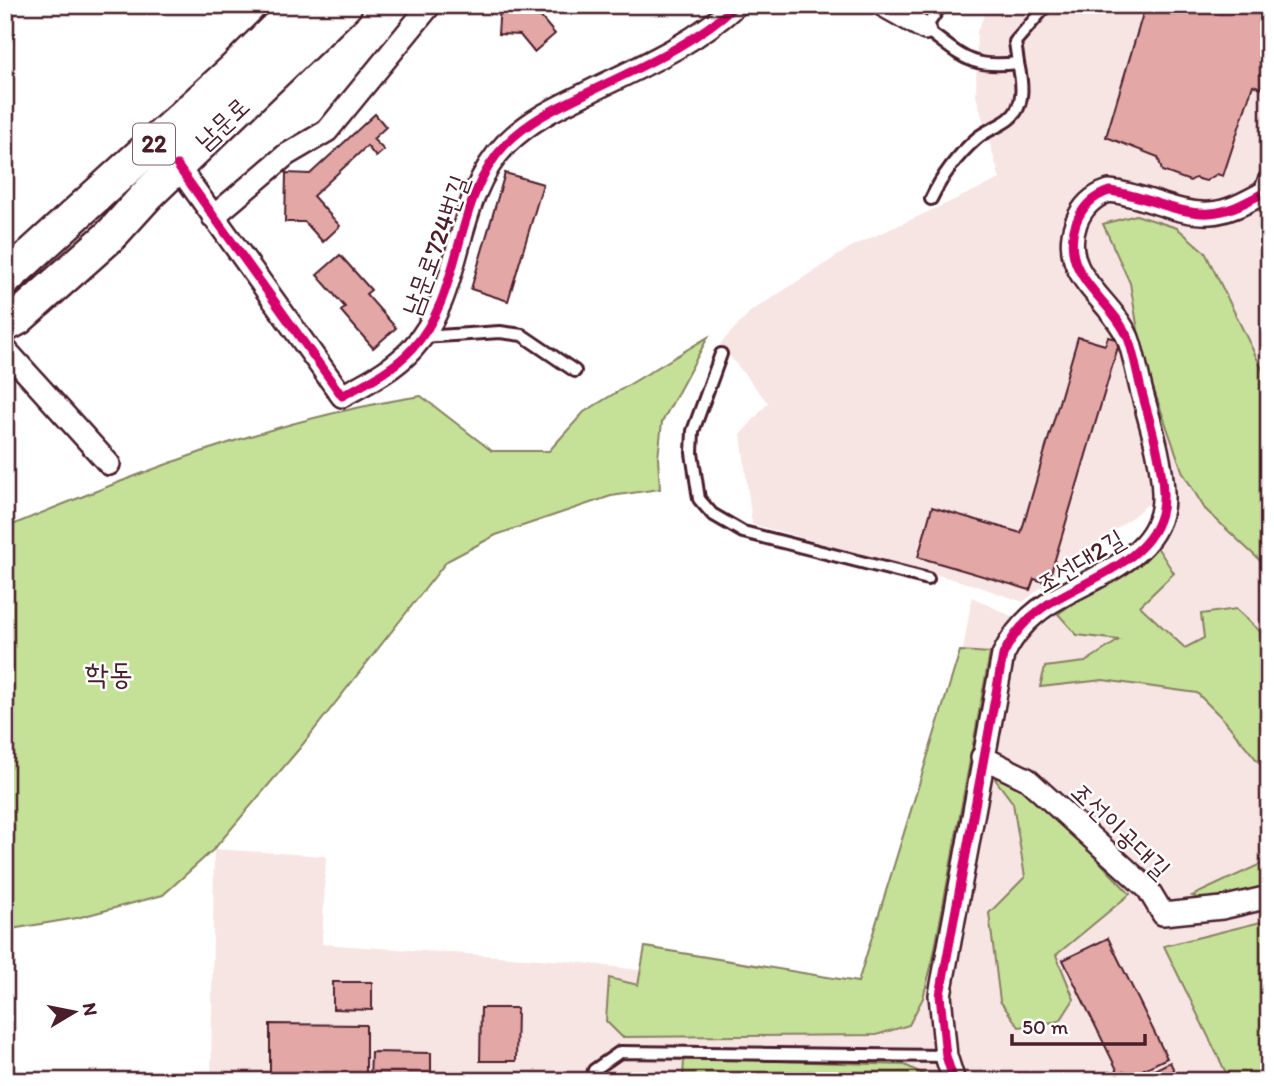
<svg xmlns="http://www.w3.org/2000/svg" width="1274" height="1086" viewBox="0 0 1274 1086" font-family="Itim,'Poor Story',sans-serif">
<rect width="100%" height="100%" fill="#fff"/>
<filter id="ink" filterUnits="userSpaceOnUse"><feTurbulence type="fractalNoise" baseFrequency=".0143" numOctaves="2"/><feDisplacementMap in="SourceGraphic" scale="14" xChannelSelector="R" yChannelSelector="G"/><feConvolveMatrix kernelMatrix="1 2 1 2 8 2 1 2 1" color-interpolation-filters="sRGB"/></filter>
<g filter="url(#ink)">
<path fill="#f7e5e4" d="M989 5H1269V1081H211L214 849 326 856 322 944 567 961 879 1000 905 988 972 597 1037 629 1165 536 1174 484 1023 602 974 585 752 524 741 434 768 403 720 344 750 312 851 247 1000 179 976 96 977 31Z"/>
<path fill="#c5e198" stroke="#888062" stroke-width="2" d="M1136 215 1177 228 1205 252 1269 383V569L1205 509 1183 473 1143 359 1130 283 1103 224Z
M708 337 662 422 658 458 660 489 611 496 496 535 447 561 299 749 214 849 163 895 77 918 5 930V528C140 472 276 418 421 396L492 451H549L584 412Z
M1155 544 1174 573 1140 606 1185 648 1204 638 1201 614 1236 609 1265 636 1269 629V775L1225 721 1197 693 1103 680 1040 687 1045 667 1085 662 1119 640 1077 635 1058 614Z
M960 651 990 653 933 959 923 998 909 1025 876 1035 622 1037 606 1021 609 978 638 985 645 947 858 982Z
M1006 773 1038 797 1130 894 1056 955 1074 999 1060 1021 1019 1027 1000 1001 989 913 1025 877 1013 803 995 779Z
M1269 860V887L1202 900 1192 896Z
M1269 920V1081H1230L1164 946Z
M684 1058 905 1065 937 1081H683Z"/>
<path fill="#e3a8a6" stroke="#4a1f2b" stroke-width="2" d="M500 5H540L539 15 555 34 534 52 520 35 498 34Z
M1130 5H1269V71L1264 89 1253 85 1223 176 1217 174 1206 181 1195 178 1190 181 1162 171 1158 157 1106 137 1144 10Z
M375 114 386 127 373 139 384 150 376 157 367 146 313 196 340 226 323 242 305 222H285L286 173 310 174Z
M505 173 543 184 508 301 471 289Z
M340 255 371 290 366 294 396 328 373 348 341 311 345 307 317 275Z
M1078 337 1105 345 1108 337 1120 340 1048 583 1034 579 1030 590 918 557 932 507 1021 533Z
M1108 938 1167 1058 1122 1080 1063 960Z
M333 982H372V1010L333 1009Z
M481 1008H517L516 1061H480Z
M270 1024 366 1025V1081H331V1073H270Z
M371 1052 431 1053V1073H437V1077H473V1073H518V1081H370Z
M1170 1062 1179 1081H1132Z"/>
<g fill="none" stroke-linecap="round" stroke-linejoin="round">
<defs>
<path id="service" d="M941 5 925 29C963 56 968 69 1018 63L1015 42 1047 5
M931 199C942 176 957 156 976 139 986 130 999 127 1009 119 1026 106 1022 81 1018 63
M422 337 500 332 522 335 575 371
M721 354 693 431 692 453 699 499 712 514 743 532 928 579
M591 1081 594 1070 620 1052 946 1056"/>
<path id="minor" d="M882 5 925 29
M177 165 342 396C366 383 393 370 412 349 465 292 451 201 506 144 531 119 560 106 591 91 642 66 694 44 736 5
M213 217 286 155 327 131 430 5
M5 349 109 464
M982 757 1027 779 1148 889 1163 914 1222 908 1269 897
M954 1081 946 1056 940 995 1003 655C1013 634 1028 617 1048 604 1092 576 1166 557 1163 493 1162 459 1150 423 1141 389 1137 373 1134 354 1128 338 1110 297 1058 275 1076 223 1082 207 1094 196 1109 191 1143 194 1176 215 1210 213 1230 212 1248 201 1265 192L1269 181"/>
<path id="primary" d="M5 279 233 71 300 5
M5 325 18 318 110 236 149 193 345 5"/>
</defs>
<use href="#service" stroke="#4a1f2b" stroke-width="16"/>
<use href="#minor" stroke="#4a1f2b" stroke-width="26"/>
<use href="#primary" stroke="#4a1f2b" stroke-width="38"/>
<use href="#service" stroke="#fff" stroke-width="10"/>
<use href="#minor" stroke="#fff" stroke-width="21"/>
<use href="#primary" stroke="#fff" stroke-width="33"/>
<defs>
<path id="cycleway" d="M177 165 342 396C366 383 393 370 412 349 465 292 451 201 506 144 531 119 560 106 591 91 642 66 694 44 736 5
M954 1081 946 1056 940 995 1003 655C1013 634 1028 617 1048 604 1092 576 1166 557 1163 493 1162 459 1150 423 1141 389 1137 373 1134 354 1128 338 1110 297 1058 275 1076 223 1082 207 1094 196 1109 191 1143 194 1176 215 1210 213 1230 212 1248 201 1265 192L1269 181"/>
</defs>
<use href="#cycleway" stroke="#fff" stroke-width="13"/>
<use href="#cycleway" stroke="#d6006c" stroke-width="9"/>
</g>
</g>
<g text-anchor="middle" stroke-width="5" stroke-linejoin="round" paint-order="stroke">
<rect fill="#fff" stroke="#80626b" stroke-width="2" x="133" y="123.5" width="42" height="41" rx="5"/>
<g font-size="24" font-weight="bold" fill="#4a1f2b">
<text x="154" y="152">22</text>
</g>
<g font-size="26" fill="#4a1f2b" stroke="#fff">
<text transform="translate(222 123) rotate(-43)" y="9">남문로</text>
<text transform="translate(435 245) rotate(-70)" y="9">남문로724번길</text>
<text transform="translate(1080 561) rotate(-31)" y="9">조선대2길</text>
<text transform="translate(1121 830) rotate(44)" y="9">조선이공대길</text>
</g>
<g font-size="30" fill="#4a1f2b" stroke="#fff">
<text x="109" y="684">학동</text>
</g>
</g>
<rect width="1274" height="1086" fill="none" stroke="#fff" stroke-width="28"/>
<rect x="14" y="14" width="1246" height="1058" fill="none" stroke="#4a1f2b" stroke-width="2.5" filter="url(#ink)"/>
<g transform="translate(74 1012) rotate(80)" stroke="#ffffff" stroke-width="5" paint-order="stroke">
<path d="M0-5L12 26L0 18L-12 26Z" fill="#4a1f2b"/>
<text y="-10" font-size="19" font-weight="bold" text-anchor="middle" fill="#4a1f2b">N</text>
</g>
<path d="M1012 1034v10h133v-10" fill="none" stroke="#4a1f2b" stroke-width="3.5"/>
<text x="1022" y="1034" font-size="21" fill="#4a1f2b" stroke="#ffffff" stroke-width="5" paint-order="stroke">50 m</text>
</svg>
